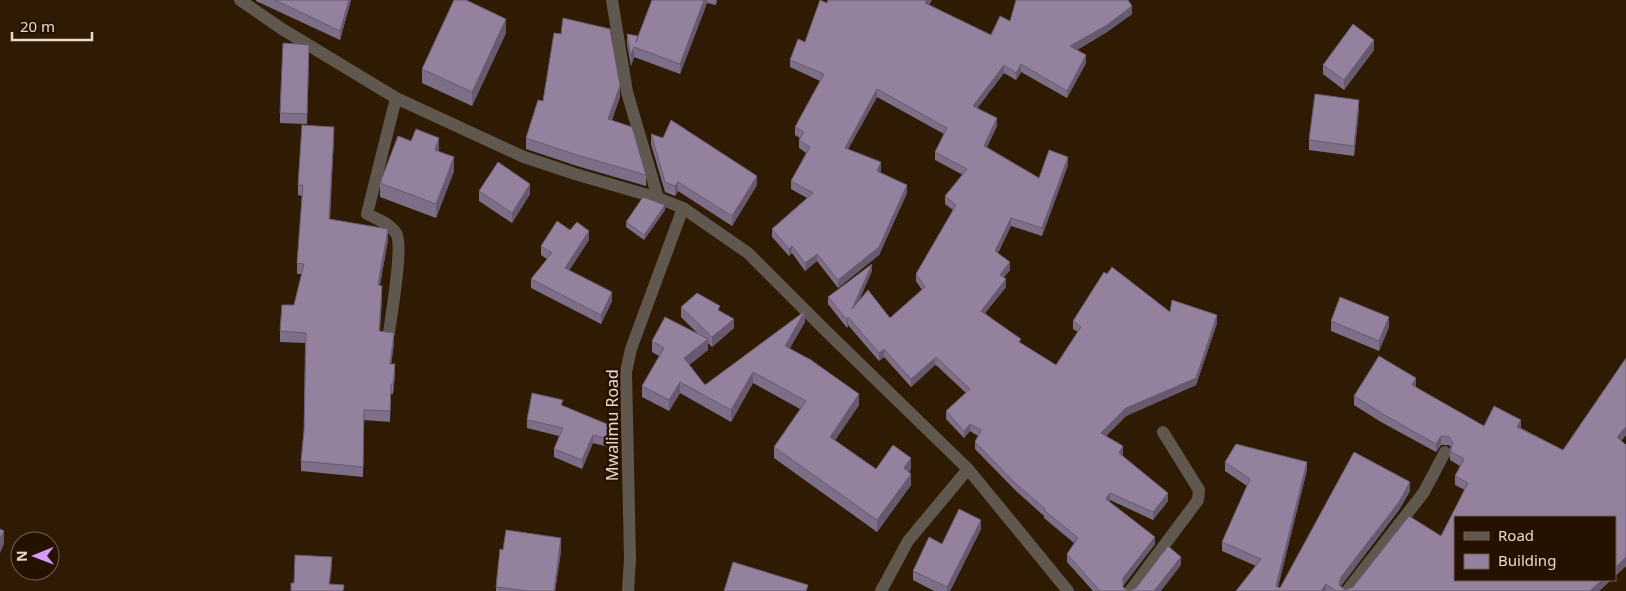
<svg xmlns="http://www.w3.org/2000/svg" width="1626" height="591" viewBox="0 0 1626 591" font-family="'Noto Sans',sans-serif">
<rect width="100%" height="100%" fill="#2f1a04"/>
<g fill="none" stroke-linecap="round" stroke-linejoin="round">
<path stroke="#60584e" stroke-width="12" d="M240 0 282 29 396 98 524 157 575 174 658 198 683 208 748 253 825 330 968 469 1068 591
M612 0 627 92 658 198
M389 333C391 315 404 245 396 233 389 223 377 219 367 214L396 98
M628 591 630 559 626 372 631 349 683 208
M881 591 908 541 968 469
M1130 591 1198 500 1199 490 1163 432
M1347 591 1424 492 1445 452"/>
</g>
<path fill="#7e6f88" d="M256 0H351L340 40 256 1Z
M652 0H717L716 5 707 3 680 74 634 57 631 66 627 44V34L638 36Z
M828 0H932L929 5 991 35 1010 21 1132 14 1107 32 1077 50 1086 63 1067 98 1021 72 1016 80 1004 73 977 108 997 126 987 147 1039 178 1068 165 1042 236 1011 226 998 253 1010 270 1003 278 1006 287 985 313 1021 343 1056 365 1078 332 1073 329V321L1170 312 1217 323 1196 385 1126 416 1106 436 1123 454 1122 455 1168 501 1153 520 1110 500 1109 502 1155 544 1123 586V587L1128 591H1093L1067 562V554L1074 543 1044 518V516L1015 490 975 449V442L978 436 970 431 964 438 946 419V411L966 393 937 366 935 365 911 387 884 357 879 361 848 325 847 328 828 304V297L872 271 859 300 890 318 922 290 916 281V274L953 210 945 204V196L963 175 935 160V152L944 134 877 97 848 149 881 170 880 172 907 193 879 255 838 288 817 261 805 271 792 253 789 256 772 237V229L807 198 791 189V181L806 153 799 148V140L800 138 795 135V127L820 81 790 67V60L805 42Z
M506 33 472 106 422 83V69Z
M1374 50 1344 90 1323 74V65Z
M309 55 307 124 280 123V113Z
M620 97 612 120 646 175V186L577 166 526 149V138L543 101Z
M1359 110 1354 156 1309 150V140Z
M651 134 757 185 732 226 678 191 675 196 665 192 651 144Z
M334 137 330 219 388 240 380 285 382 296 380 331 394 343 391 364 395 374 393 394H391L390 422 364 420 363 477 301 471V461L304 431 305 343 280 342V331L294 305 302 274H297V263L302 196 298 195V185Z
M454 171 436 218 380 197V183Z
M479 191 530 194 512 223 479 201Z
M665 210 644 240 626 227V222Z
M570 230 589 240 569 270 612 301 601 324 531 288V279L547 259 541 255V246Z
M681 307 720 311 734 328 712 347 708 343V350L689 365 705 385 805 322 789 348 859 405 835 440 876 469H911L909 472 911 485 877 532 774 458V447L800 409 753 383 731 422 680 393 669 411 642 397V386L659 356 652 352V341L698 334 681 317Z
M1331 321 1389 327 1379 351 1331 331Z
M1416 387V388L1484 426 1521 428 1563 450 1626 435 1621 441 1626 445V566L1615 576 1455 580H1611L1599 591H1236L1256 566 1222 551V542L1247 486 1225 471V462L1307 470 1278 587 1280 588 1410 491 1399 510 1341 586 1345 590 1353 587 1441 536 1465 490 1455 485V476L1460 466 1450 460V451L1451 448 1449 445H1441L1436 452 1381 422 1354 405V396Z
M563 406 619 437 616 449 593 443 582 469 554 457V449L559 436 527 428V420Z
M981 529 950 591H934L913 580V571L942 544Z
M561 551 555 591H496V587Z"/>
<path fill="#675a6f" d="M349 0H351L340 40V31Z
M704 0H707V3L680 74V64Z
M927 0H932L925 11V3Z
M1132 6V14L1107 32 1070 54V46Z
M506 19V33L472 106V92Z
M1374 40V50L1344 90V80Z
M634 47V57L631 66V56Z
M1086 55V63L1067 98V91Z
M1021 64V72L1016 80V73Z
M1004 65V73L973 114V106Z
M620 86V97L608 130V119Z
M877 89V97L845 155V148Z
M1359 100V110L1354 156V146Z
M997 118V126L984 153V146Z
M334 127V137L329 229V219Z
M439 138V152L435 150Z
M454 157V171L436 218V204Z
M1068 157V165L1042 236V228Z
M881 162V170L877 179V171Z
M757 176V185L732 226V216Z
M678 182V191L675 196V186Z
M530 184V194L512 223V213Z
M907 185V193L879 255 838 288V280Z
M665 205V210L644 240V235Z
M1011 218V226L995 259V251Z
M388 229V240L378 295V285Z
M589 231V240L565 277V268Z
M792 246V253L789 256V249Z
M817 254V261L805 271V263Z
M1010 262V270L1000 282V275Z
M872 264V271L852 317V309Z
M1006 279V287L981 318V311Z
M382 286V296L379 341V331Z
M612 292V301L601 324V315Z
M805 311V322L785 357V346Z
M1217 315V323L1196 385 1126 416 1101 441V433Z
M848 317V325L847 328V320Z
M1389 317V327L1379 351V341Z
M734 319V328L712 347V337Z
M394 333V343L390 374V364Z
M708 339V350L684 369V358Z
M884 349V357L879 361V353Z
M935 358V365L911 387V379Z
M395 364V374L393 394V384Z
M753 372V383L731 422V410Z
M1416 378V387L1412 394V385Z
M680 382V393L669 411V400Z
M859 394V405L830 448V437Z
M1521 420V428L1517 435V427Z
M970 424V431L964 438V431Z
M1626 427V435L1617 446V437Z
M619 429V437L616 449V441Z
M593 435V443L582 469V460Z
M1441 436V445L1436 452V444Z
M1123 446V454L1119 461V453Z
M911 458V469L904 480V468Z
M1307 462V470L1277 591 1276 586Z
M911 474V485L877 532V520Z
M1410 482V491L1399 510 1341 586 1339 585 1341 577Z
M1110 493V500L1106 507V499Z
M1168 493V501L1153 520V512Z
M981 520V529L950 591H947V587Z
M4 531V544L0 553V539Z
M1155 537V544L1123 586V591V578Z
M561 538V551L555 591H554Z
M332 557V566L329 591V584Z
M1181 557V565L1161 591H1154Z
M1626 557V566L1615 576V568Z
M1602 580H1611L1599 591H1591V590Z
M1326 584V591H1321Z"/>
<path fill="#93819e" stroke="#675a6f" d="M275 0H349L340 31Z
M454 0H466L506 19 472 92 422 69Z
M652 0H704L680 64 634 47 631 56 627 34 638 36 636 42Z
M820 0 827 3 828 0H927L925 3 991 35 1000 16 1010 21 1016 0H1128L1132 6 1107 25 1070 46 1086 55 1067 91 1021 64 1016 73 1004 65 973 106 997 118 984 146 1039 178 1049 150 1068 157 1042 228 1011 218 995 251 1010 262 1000 275 1006 279 981 311 1021 339 1019 342 1056 365 1081 327 1073 321 1104 272 1107 274 1112 267 1170 312 1172 300 1217 315 1196 378 1126 408 1101 433 1123 446 1119 453 1168 493 1153 512 1110 493 1106 499 1155 537 1123 578V587L1128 591H1100L1067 554 1078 538 1044 510 1045 509 1015 483 975 442 981 430 970 424 964 431 946 411 970 389 937 358H935L911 379 884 349 879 353 848 317 847 320 828 297 872 264 852 309 868 290 890 318 925 287 916 274 956 205 945 196 967 169 935 152 947 128 877 89 845 148 881 162 877 171 907 185 879 247 838 280 817 254 805 263 792 246 789 249 772 229 813 193 791 181 810 147 799 140 804 132 795 127 824 74 790 60 798 39 805 42Z
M563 18 610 29 620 86 608 119 632 127 646 175 577 155 526 138 538 100 543 101 554 33 561 34Z
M1353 24 1374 40 1344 80 1323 65Z
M283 43 309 45 307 114 280 113Z
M1315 94 1359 100 1354 146 1309 140Z
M671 120 757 176 732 216 678 182 675 186 665 182 651 134 663 138Z
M302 125 334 127 329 219 388 229 378 285 382 286 379 331 394 333 390 364H395L393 384H391L390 411 364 410 363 467 301 461 304 431 306 333 280 331 282 305H294L304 264 297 263 303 185H298Z
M416 129 439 138 435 150 454 157 436 204 380 183 398 136 411 141Z
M498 162 530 184 512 213 479 191Z
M643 197 665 205 644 235 626 222Z
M557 221 570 230 577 222 589 231 565 268 612 292 601 315 531 279 552 253 541 246Z
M697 293 720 306 718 310 734 319 712 337 681 307Z
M1340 297 1389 317 1379 341 1331 321Z
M805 311 785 346 811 360 859 394 830 437 876 469 893 445 911 458 904 468 911 474 877 520 774 447 806 401 753 372 731 410 680 382 669 400 642 386 664 348 652 341 665 317 708 339 684 358 705 385Z
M1379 356 1416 378 1412 385 1484 426 1494 406 1521 420 1517 427 1563 450 1626 358V427L1617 437 1626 445V557L1615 568V517H1455V580H1602L1591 590 1592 591H1336L1326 584 1321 591H1236L1261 559 1222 542 1250 479 1225 462 1236 444 1307 462 1276 586 1280 588 1354 452 1410 482 1399 502 1341 577 1339 585 1345 590 1353 587 1409 516 1441 536 1468 483 1455 476 1464 459 1450 451 1453 443 1449 437 1441 436 1436 444 1381 413 1354 396Z
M532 393 563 400 561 405 619 429 616 441 593 435 582 460 554 449 563 428 527 420Z
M959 509 981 520 947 587 913 571 929 537 942 544Z
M0 529 4 531 0 539Z
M506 530 561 538 554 591H528L496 587 500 549 503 550Z
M1168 546 1181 557 1154 591H1129L1136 588Z
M295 555 332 557 329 584 344 585 343 591H291V583H294Z
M733 562 808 585 806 591H724Z"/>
<g text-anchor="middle" stroke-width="5" stroke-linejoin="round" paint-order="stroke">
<g font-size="16" fill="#e9dacd" stroke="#251100">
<text transform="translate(612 425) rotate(-90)" y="6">Mwalimu Road</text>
</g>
</g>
<rect x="1454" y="516" width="162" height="65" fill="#251100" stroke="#736152"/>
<rect x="1464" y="532" width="25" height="8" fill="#60584e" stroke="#736152"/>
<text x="1498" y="541" font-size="15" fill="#e9dacd">Road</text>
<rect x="1464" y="554" width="25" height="15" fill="#93819e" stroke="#736152"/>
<text x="1498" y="566" font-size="15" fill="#e9dacd">Building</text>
<g transform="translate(35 556) rotate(269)"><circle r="24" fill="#251100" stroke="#736152"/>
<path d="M0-4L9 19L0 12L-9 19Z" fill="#d99af7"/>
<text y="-8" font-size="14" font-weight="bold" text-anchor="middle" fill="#e9dacd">N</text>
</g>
<path d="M12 32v8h80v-8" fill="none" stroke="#e9dacd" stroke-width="2.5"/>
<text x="20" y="32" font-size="15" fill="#e9dacd" stroke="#251100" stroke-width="4" paint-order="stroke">20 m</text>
</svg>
